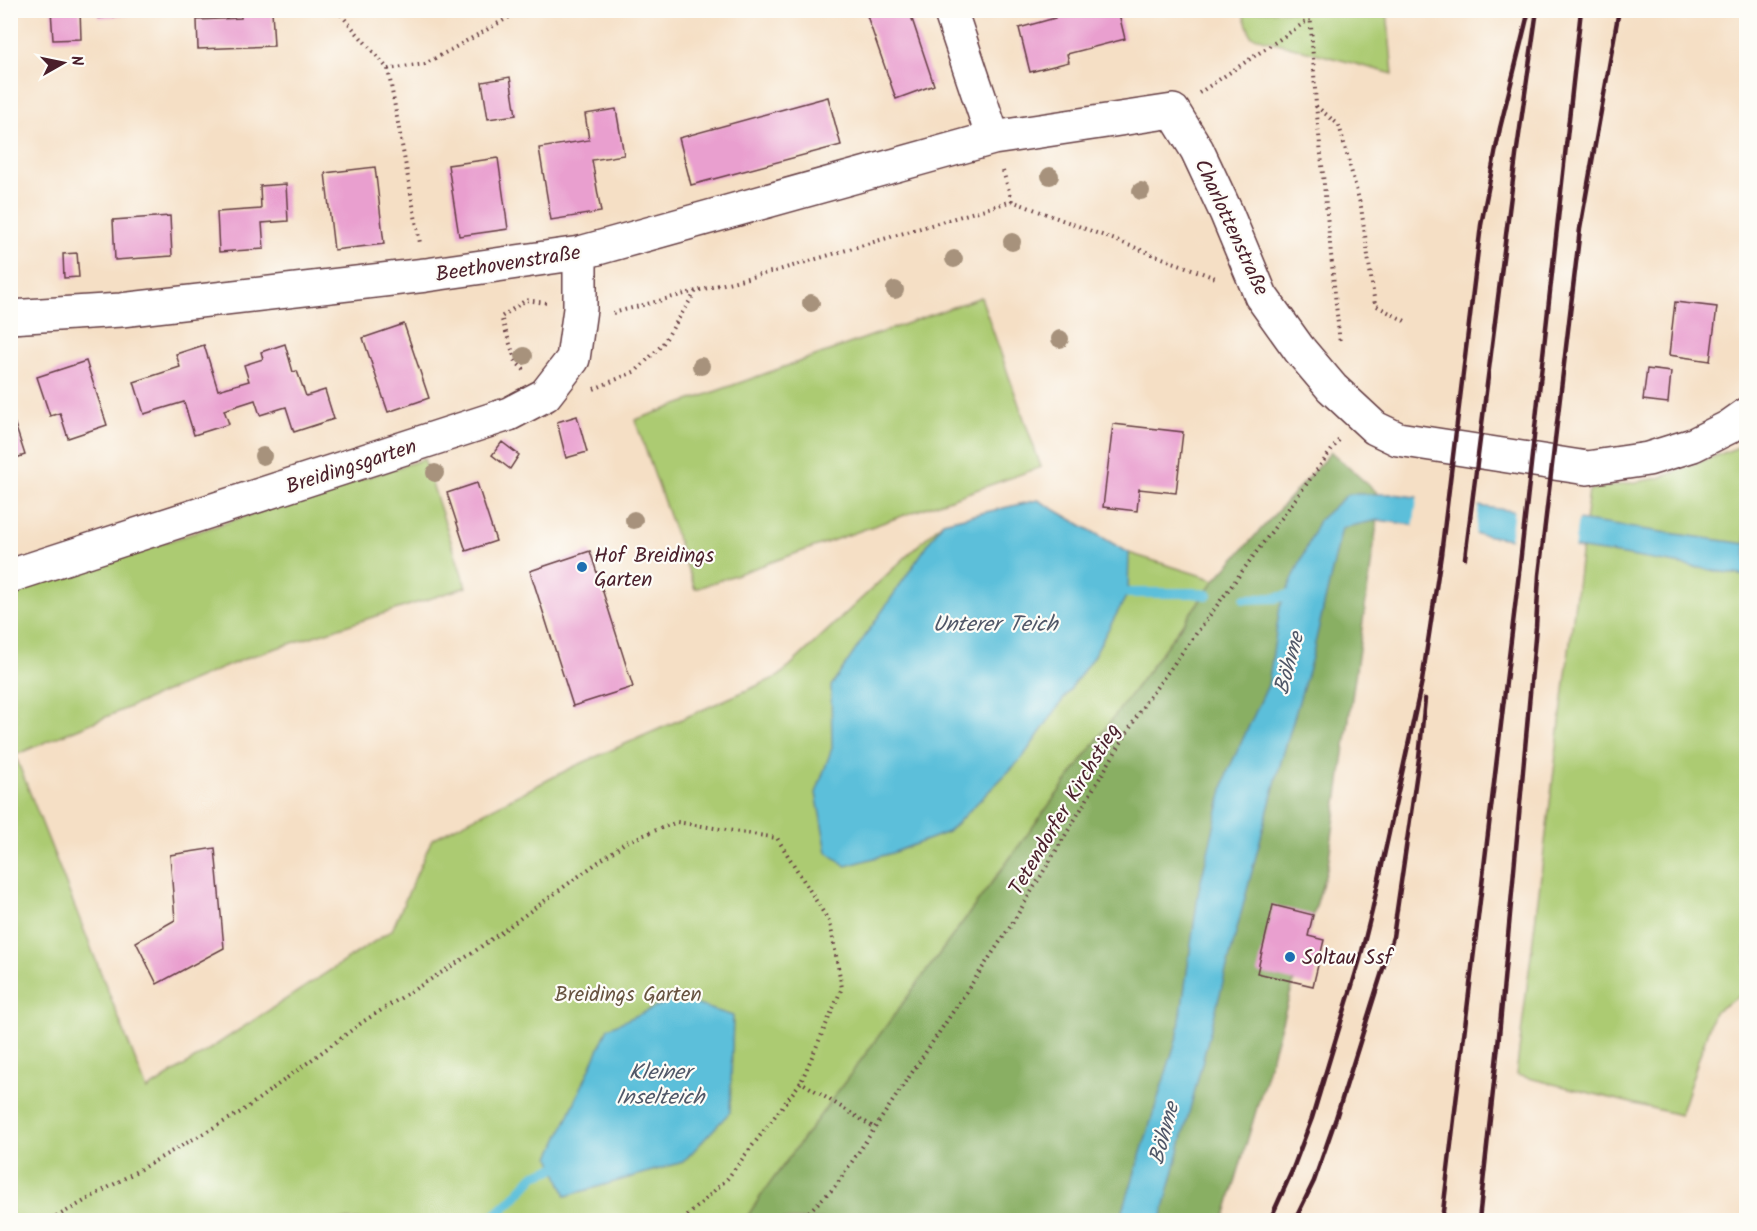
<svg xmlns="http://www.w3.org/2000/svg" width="1757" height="1231" viewBox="0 0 1757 1231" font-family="Kalam,sans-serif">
<rect width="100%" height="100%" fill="#fdfcf7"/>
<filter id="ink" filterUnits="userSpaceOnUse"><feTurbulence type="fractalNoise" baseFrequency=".0167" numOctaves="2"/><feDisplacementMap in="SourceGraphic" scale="12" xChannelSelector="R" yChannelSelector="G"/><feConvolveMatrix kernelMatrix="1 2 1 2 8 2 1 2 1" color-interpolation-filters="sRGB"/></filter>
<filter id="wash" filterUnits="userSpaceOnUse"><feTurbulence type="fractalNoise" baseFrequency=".008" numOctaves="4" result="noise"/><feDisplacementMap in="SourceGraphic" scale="24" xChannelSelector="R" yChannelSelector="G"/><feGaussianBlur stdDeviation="1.35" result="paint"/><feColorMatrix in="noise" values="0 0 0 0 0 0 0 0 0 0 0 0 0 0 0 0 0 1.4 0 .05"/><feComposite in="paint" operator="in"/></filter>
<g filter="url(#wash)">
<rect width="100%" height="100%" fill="#f5dfc5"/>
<path fill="#accb72" stroke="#7b754e" stroke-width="1.5" d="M1242 11H1387L1393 74 1251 36Z
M981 297 1041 467 695 589 635 420Z
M1746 442V992L1714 1012 1680 1115 1516 1075 1589 490 1659 478 1741 446Z
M424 459 466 587 249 657 15 755 147 1090 392 930 432 839 573 767 779 676 943 522 1038 500 1129 553 1215 580 763 1193 745 1220H11L10 592Z"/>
<path fill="#89af64" stroke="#6a6748" stroke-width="1.5" d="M1331 452 1381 496 1328 865 1224 1220H745L763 1193 1215 580Z"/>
<path fill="#5cbfda" stroke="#536f82" stroke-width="1.5" d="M1348 494H1394L1746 544V576L1624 555 1378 520 1342 528 1311 661 1278 772 1161 1220H1120L1178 1034 1199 889 1227 773 1268 685 1280 607 1319 520Z
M1038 500 1129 553 1128 593 1093 657 1023 757 948 832 892 853 846 866 827 852 816 793 832 748 831 686 943 522Z
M676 998 733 1016 730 1112 683 1162 566 1196 550 1157 608 1028Z"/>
<path fill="#f5dfc5" d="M1418 494 1479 503 1475 537 1413 528Z
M1514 508 1578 517 1574 551 1510 542Z"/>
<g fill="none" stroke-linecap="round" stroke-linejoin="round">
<path stroke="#5cbfda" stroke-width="10" d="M1128 593H1193L1207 595
M1245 599 1277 598 1296 593
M490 1220 511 1201 535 1175 555 1168"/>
</g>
<g id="blocks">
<path fill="#e99fcf" d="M51 10H80L81 39 53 40Z
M98 10H153V13L98 18Z
M241 10H272L274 46 198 49 197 20 241 18Z
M865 10H909L934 85 896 99Z
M1053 10H1118L1125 39 1067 54 1069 62 1030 72 1019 28 1055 18Z
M510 77 516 115 488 119 482 82Z
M828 97 841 145 691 185 679 138Z
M616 109 624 155 592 160 601 212 551 220 539 148 589 140 585 114Z
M498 158 508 229 459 236 448 165Z
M375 167 384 244 334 250 325 173Z
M286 184 288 221 262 223 264 249 219 252 217 212 261 209 260 186Z
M170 216 172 256 115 260 113 220Z
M77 253 79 277 64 278 63 254Z
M1675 302 1717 307 1710 361 1669 355Z
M404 324 429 398 388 412 363 338Z
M285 344 293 372 297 371 306 396 325 390 334 419 294 432 286 407 260 415 255 400 224 410 229 424 194 435 184 402 144 414 134 382 180 367 176 354 204 345 218 390 249 381 244 365 263 359 261 352Z
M86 361 107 425 68 438 60 413 50 416 37 377Z
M1647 369 1671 372 1668 403 1643 400Z
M10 409 25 455 10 460Z
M577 416 587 452 566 458 557 422Z
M1113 424 1183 432 1176 493 1139 489 1137 511 1103 507Z
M502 442 519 455 510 469 492 455Z
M477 483 496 541 466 551 447 493Z
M590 551 633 687 573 706 530 571Z
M215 848 224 948 157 984 136 942 175 920 170 855Z
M1273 905 1313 915 1308 936 1324 940 1313 986 1257 973Z"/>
</g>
</g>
<g filter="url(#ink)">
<use href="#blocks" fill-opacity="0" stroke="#643c42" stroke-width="1.5"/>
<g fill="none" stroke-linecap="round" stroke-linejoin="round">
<defs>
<path id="minor" d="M950 10 993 138
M10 317 121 310 426 275 580 253 993 138 1173 111 1197 150 1226 212 1261 296 1299 349 1332 388 1375 428 1398 439 1587 468 1648 459 1693 445 1729 427 1746 415
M10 576 509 414 545 395 573 359 580 309V253"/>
</defs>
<use href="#minor" stroke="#643c42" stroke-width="36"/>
<path stroke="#643c42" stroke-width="4" stroke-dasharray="1.5 4.5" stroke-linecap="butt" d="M337 10 388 69 420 243
M1310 10 1316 105 1340 344
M388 69 425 64 522 10
M1199 93 1310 19
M1316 106 1339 125 1361 207 1375 305 1407 322
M1003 171 1012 201
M613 313 696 291
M524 370 516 362 501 317 526 300 546 303
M594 389 636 371 662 345 696 291 779 270 1012 201 1218 279
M51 1220 241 1112 364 1021 471 954 626 842 677 822 777 838 830 923 842 988 801 1082
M683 1220 727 1179 801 1082 875 1128
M800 1220 835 1187 1010 927 1145 703 1339 440"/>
<use href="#minor" stroke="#fff" stroke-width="33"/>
<path stroke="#4a1f2b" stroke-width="4.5" d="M1465 558 1516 156 1537 10
M1270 1220 1292 1171 1312 1118 1360 959 1372 911 1422 681 1441 555 1481 225 1500 128 1529 10
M1295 1220 1314 1181 1336 1118 1393 937 1419 758 1425 699
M1442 1220 1519 573 1581 10
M1479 1220 1499 1036 1536 627 1539 575 1580 229 1619 10"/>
</g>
<g fill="#a7927c">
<circle cx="1050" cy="176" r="9"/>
<circle cx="1141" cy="191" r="9"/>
<circle cx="1012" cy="242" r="9"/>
<circle cx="954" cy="259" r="9"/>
<circle cx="895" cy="290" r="9"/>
<circle cx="811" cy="303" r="9"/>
<circle cx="1060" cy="339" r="9"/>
<circle cx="524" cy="356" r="9"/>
<circle cx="701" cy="366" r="9"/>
<circle cx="263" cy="456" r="9"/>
<circle cx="435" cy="473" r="9"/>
<circle cx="634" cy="520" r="9"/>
</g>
</g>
<g fill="#1f6fb2" stroke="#fdfcf7" stroke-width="2">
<circle cx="582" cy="567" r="6"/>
<circle cx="1290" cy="957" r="6"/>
</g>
<g text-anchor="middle" stroke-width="4.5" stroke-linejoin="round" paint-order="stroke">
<g font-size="21" fill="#4a1f2b" stroke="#fdfcf7">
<text transform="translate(1232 227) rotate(65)" y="7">Charlottenstraße</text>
<text transform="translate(508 263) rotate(-9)" y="7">Beethovenstraße</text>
<text transform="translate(351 466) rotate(-18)" y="7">Breidingsgarten</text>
<text transform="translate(1064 809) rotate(-59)" y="7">Tetendorfer Kirchstieg</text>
</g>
<g font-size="21" fill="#4a1f2b" stroke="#fdfcf7" text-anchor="start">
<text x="594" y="562">Hof Breidings<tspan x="594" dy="24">Garten</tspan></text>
<text x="1302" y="964">Soltau Ssf</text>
</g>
<g font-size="21" fill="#675340" stroke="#fdfcf7">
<text x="628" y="1001">Breidings Garten</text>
</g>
<g font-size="22" font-style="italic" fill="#505768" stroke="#fdfcf7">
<text x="995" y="631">Unterer Teich</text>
<text transform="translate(1288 663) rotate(-75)" y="8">Böhme</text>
<text x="660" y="1079">Kleiner<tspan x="660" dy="25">Inselteich</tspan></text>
<text transform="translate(1163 1133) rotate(-75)" y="8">Böhme</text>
</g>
</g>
<rect width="1757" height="1231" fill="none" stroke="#fdfcf7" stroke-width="36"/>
<g transform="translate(63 63) rotate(81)" stroke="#fdfcf7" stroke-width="4.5" paint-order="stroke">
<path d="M0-4.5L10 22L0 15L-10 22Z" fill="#4a1f2b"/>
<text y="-9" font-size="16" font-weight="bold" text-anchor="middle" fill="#4a1f2b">N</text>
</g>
</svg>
